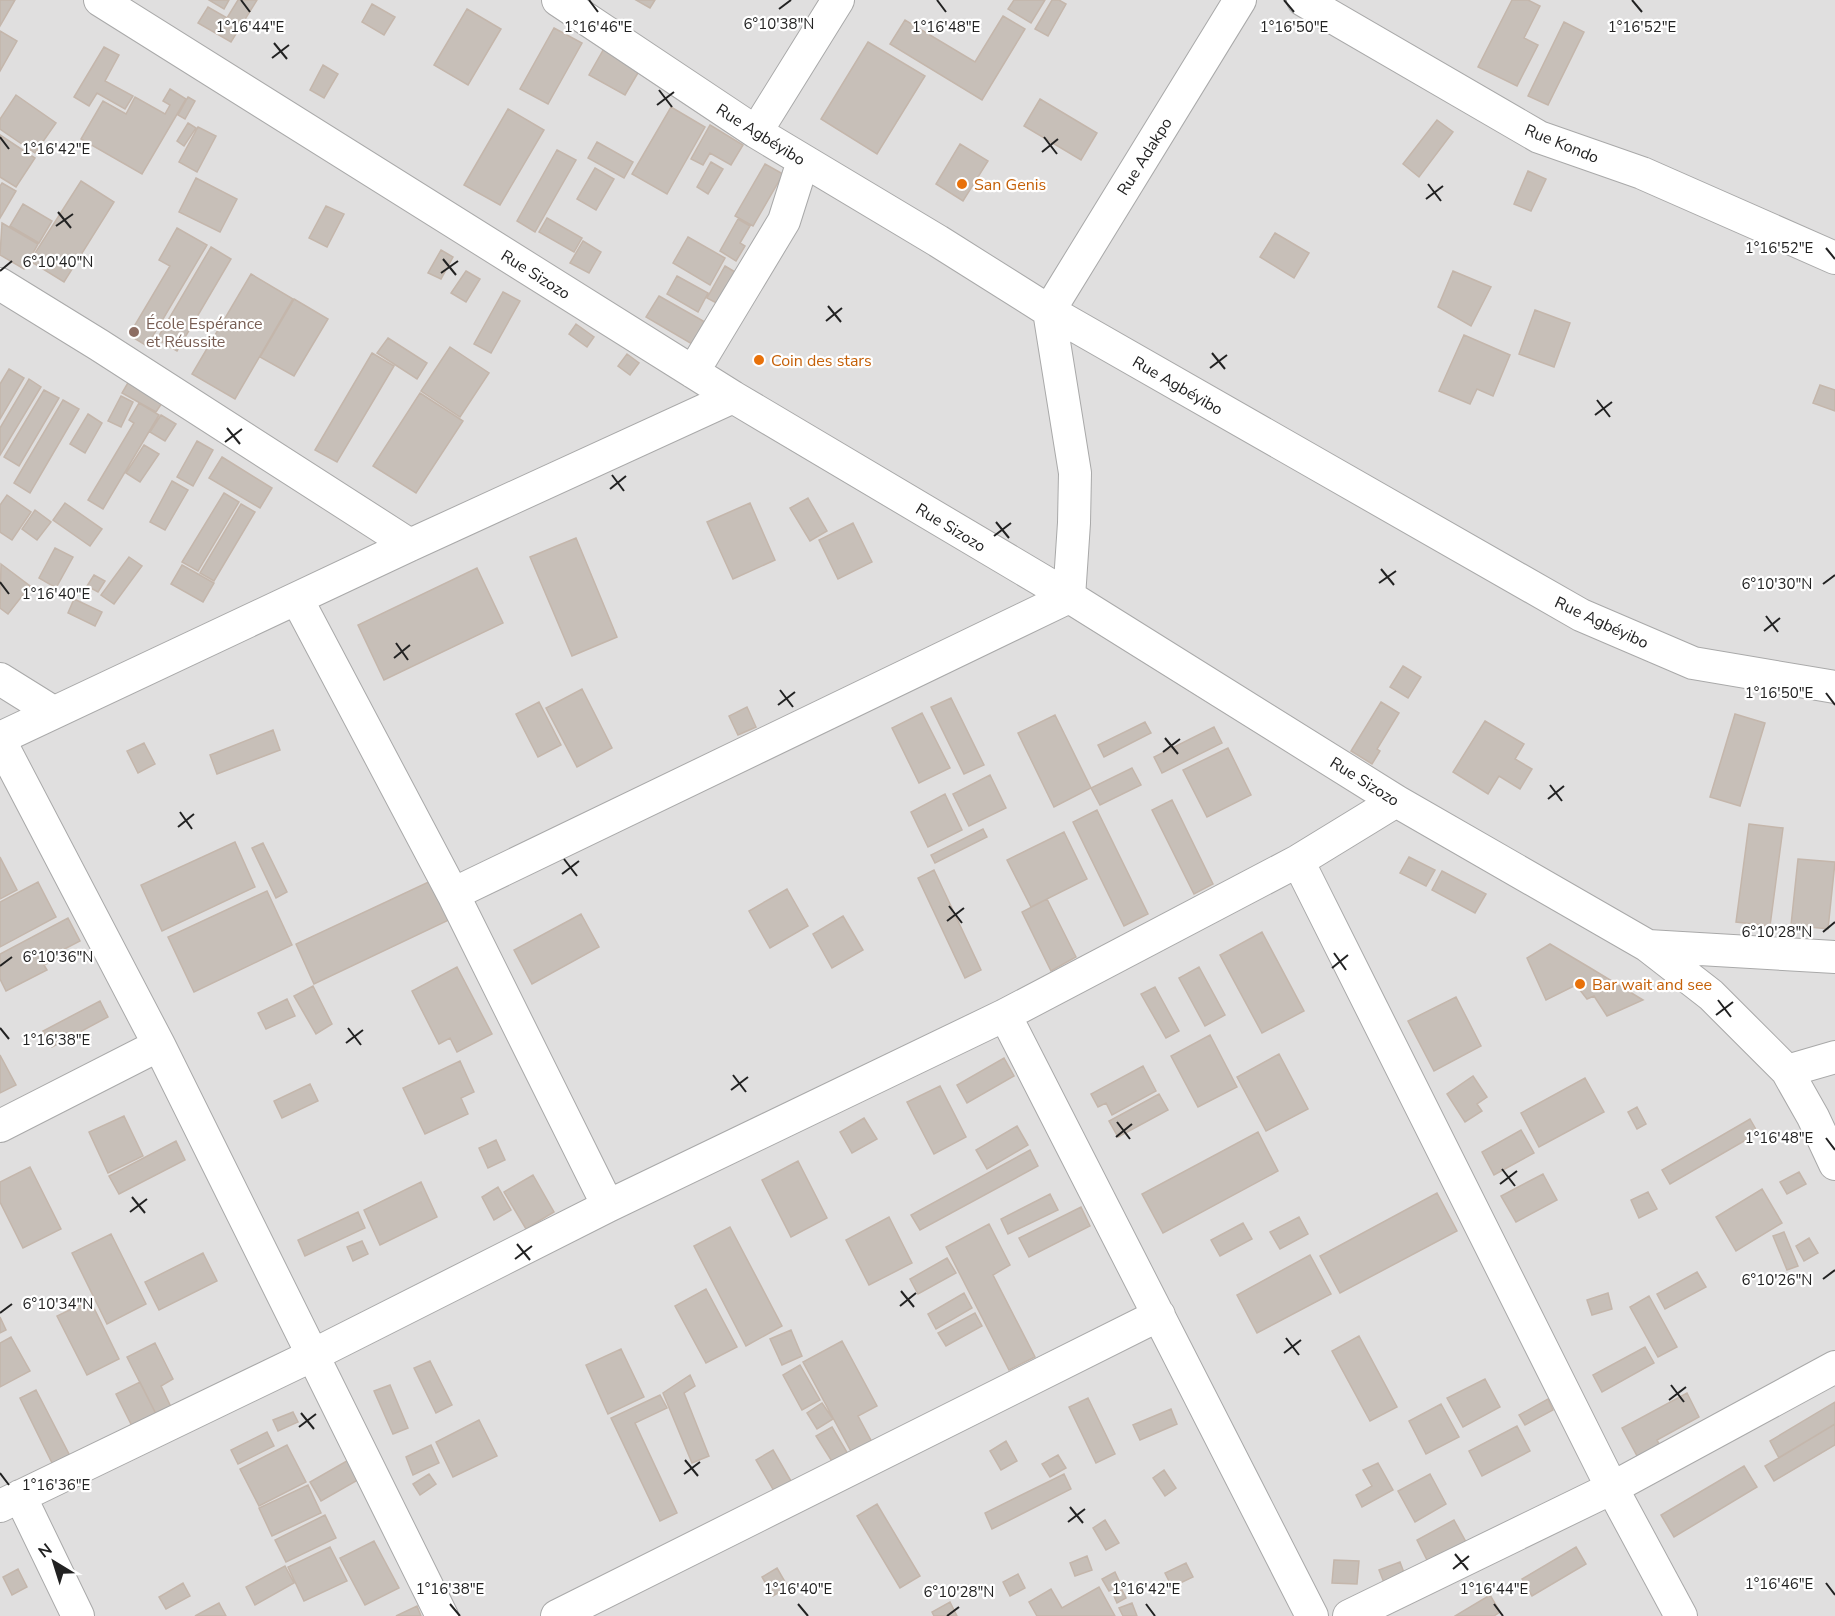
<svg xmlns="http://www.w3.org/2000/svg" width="1835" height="1616" viewBox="0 0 1835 1616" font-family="'Nunito Sans',sans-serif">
<rect width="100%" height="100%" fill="#f2efe9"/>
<path fill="#e0dfdf" d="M0 0H1835V1616H0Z"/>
<path fill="#c7bfb8" stroke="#c4b6ab" stroke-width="1.5" d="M0 0H15L0 26Z
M209 0H229L224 9Z
M238 0H257L231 42 198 23 208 7 227 18Z
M636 0H655L650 8Z
M1014 0H1045L1031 23 1008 9Z
M1052 0H1059L1066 4 1048 36 1035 29Z
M1512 0H1528L1540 6 1524 38 1538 45 1517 86 1478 67Z
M372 4 395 17 384 35 362 22Z
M467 9 501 29 468 85 434 65Z
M1003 16 1025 29 982 100 890 44 905 20 975 62Z
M1564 22 1584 32 1548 105 1528 96Z
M554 28 582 43 548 104 520 89Z
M0 31 17 41 0 71Z
M868 42 925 76 877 154 821 119Z
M606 45 642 66 625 95 589 75Z
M104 47 119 55 105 81 133 96 125 109 97 93 89 106 74 97Z
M323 65 338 74 324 98 310 90Z
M170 89 186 99 142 174 81 139 103 101 126 114 135 97 165 114 170 105 163 101Z
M16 95 56 123 35 153 0 129V119Z
M188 97 195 101 185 119 178 115Z
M1040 99 1097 133 1081 160 1024 126Z
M671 107 705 127 667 194 632 174Z
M508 109 544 130 500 205 464 185Z
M1437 120 1453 132 1419 177 1403 164Z
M188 123 196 128 184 146 177 141Z
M710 125 743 145 731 165 710 153 703 165 691 159Z
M198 127 216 136 197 172 179 162Z
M0 135 35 158 16 187 0 177Z
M597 142 633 162 624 178 588 158Z
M960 144 988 161 963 201 936 184Z
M557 150 576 160 535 232 517 221Z
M711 162 723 169 708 194 697 187Z
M765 164 783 174 753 226 735 216Z
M595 168 614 179 596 210 577 199Z
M1528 171 1546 179 1531 211 1514 204Z
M196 178 237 199 220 232 179 212Z
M81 181 114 202 64 282 30 261Z
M2 183 16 191 0 218V186Z
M23 204 52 221 39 243 10 226Z
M326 206 344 214 327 247 309 238Z
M547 218 582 238 574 252 539 232Z
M738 219 750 226 740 243 745 246 736 261 720 251Z
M2 223 38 244 24 269 0 255Z
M177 228 207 245 147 346 129 335 170 266 159 260Z
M1275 233 1309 253 1294 278 1260 257Z
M688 237 725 258 710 285 673 263Z
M583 241 601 252 589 273 570 263Z
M211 247 231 259 177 351 157 339Z
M441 250 453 257 441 279 428 273Z
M725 266 742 276 724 307 707 298Z
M466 271 480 279 466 302 451 293Z
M1453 271 1491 287 1471 326 1438 307Z
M251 274 293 299 235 399 192 374Z
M677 276 708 293 698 312 667 294Z
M503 292 520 301 491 353 474 344Z
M659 296 705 322 692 344 646 317Z
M294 299 328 319 294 376 260 357Z
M1535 310 1570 323 1554 367 1519 354Z
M576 324 594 337 587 347 569 334Z
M1464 335 1510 355 1493 396 1477 389 1470 404 1439 391Z
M388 338 427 363 417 379 377 353Z
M450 347 489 373 460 417 421 391Z
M372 353 394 366 337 462 315 450Z
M627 354 639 363 630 375 618 366Z
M9 369 24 378 0 419V384Z
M29 379 41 387 0 455V428Z
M129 381 164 400 156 412 122 393Z
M1820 385 1835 390V411L1813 403Z
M44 390 59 398 19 466 4 457Z
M420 393 463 421 416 493 373 466Z
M121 396 133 402 121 427 108 421Z
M63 400 79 409 30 493 14 483Z
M139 403 159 415 103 509 88 500 134 423 129 420Z
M88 414 102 423 85 453 70 444Z
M161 415 176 424 165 441 150 432Z
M197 441 213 450 193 486 177 477Z
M144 445 159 454 140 482 126 473Z
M222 457 272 488 260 508 209 478Z
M172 481 188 490 165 530 150 522Z
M224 493 239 502 198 571 182 562Z
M7 495 31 512 12 540 0 532V505Z
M808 498 827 531 810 541 790 508Z
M65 503 102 529 90 546 53 520Z
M750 503 775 560 733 579 707 522Z
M241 504 255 512 214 581 200 573Z
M35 510 51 522 37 540 22 529Z
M853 523 872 562 838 579 819 540Z
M576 538 617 637 572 656 530 557Z
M55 548 73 557 56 588 39 578Z
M129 557 142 566 114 604 101 595Z
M1 564 30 586 8 614 0 608Z
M182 565 214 583 203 602 171 584Z
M477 568 503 623 384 680 358 625Z
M94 575 105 581 98 592 87 586Z
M74 599 102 612 95 626 68 613Z
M1403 666 1421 677 1408 698 1390 687Z
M582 689 612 748 577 767 546 708Z
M951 698 984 765 964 774 931 707Z
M539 702 561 745 538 757 516 714Z
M1381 702 1399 713 1377 749 1380 751 1372 764 1351 751Z
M747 707 756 727 738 735 729 716Z
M922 713 950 768 919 783 892 728Z
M1735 714 1765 723 1740 806 1710 797Z
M1055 715 1091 788 1054 807 1018 733Z
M1485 721 1524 744 1515 759 1532 769 1520 789 1499 776 1488 794 1453 772Z
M1145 722 1151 733 1104 757 1098 745Z
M1214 727 1222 743 1162 773 1154 757Z
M273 730 280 750 217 774 210 755Z
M144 743 155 764 138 773 127 751Z
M1228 748 1251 795 1207 817 1183 770Z
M1132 768 1141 785 1100 805 1091 788Z
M990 775 1006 808 969 826 953 794Z
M945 794 962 830 928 847 911 812Z
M1172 800 1213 884 1194 894 1152 810Z
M1097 810 1148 914 1124 926 1073 822Z
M1749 824 1783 828 1770 926 1736 922Z
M983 829 987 837 935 863 931 855Z
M1064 832 1087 879 1031 907 1007 860Z
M235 842 255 887 162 931 141 885Z
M263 843 287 892 276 898 252 848Z
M0 857 17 890 0 899Z
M1409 857 1435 870 1426 886 1400 873Z
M1798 859 1835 862 1828 929 1791 925Z
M934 870 981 970 965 978 918 878Z
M1442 871 1486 894 1475 913 1432 890Z
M435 879 453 918 314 984 296 944Z
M38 882 56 917 0 947V902Z
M787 889 808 926 770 948 749 911Z
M267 891 292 945 194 992 168 937Z
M1047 899 1076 957 1051 971 1022 912Z
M581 914 599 947 532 984 514 950Z
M843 916 863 950 832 968 813 934Z
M68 918 80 941 55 954 58 958 44 965 47 970 6 991 0 979V954Z
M1262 932 1304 1011 1262 1033 1220 955Z
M1550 944 1592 969 1643 1000 1607 1016 1594 996 1587 999 1576 985 1546 1000 1527 958Z
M457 967 492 1034 457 1052 450 1038 439 1044 412 991Z
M1199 967 1225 1015 1205 1026 1179 978Z
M313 986 332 1024 316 1034 294 996Z
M1155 987 1179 1031 1166 1038 1141 994Z
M1456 997 1481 1046 1434 1071 1408 1021Z
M287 999 295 1016 266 1029 258 1013Z
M100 1001 108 1017 52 1047 43 1031Z
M1210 1035 1237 1087 1198 1107 1171 1056Z
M1279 1054 1308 1109 1266 1131 1237 1077Z
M0 1055 16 1085 0 1093Z
M1004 1058 1014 1076 967 1103 957 1085Z
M460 1061 474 1092 461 1098 468 1114 425 1134 403 1088Z
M1143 1066 1156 1091 1112 1115 1106 1103 1098 1107 1091 1094Z
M1473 1076 1487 1097 1477 1104 1482 1111 1465 1122 1447 1094Z
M1585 1078 1604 1112 1539 1147 1521 1113Z
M310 1084 318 1101 282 1118 274 1101Z
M940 1086 966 1137 934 1154 907 1102Z
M1159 1094 1168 1110 1118 1137 1109 1121Z
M1637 1107 1646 1124 1637 1129 1628 1112Z
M124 1116 143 1156 108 1173 89 1132Z
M864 1118 877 1139 852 1153 840 1132Z
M1750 1119 1758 1133 1670 1184 1662 1170Z
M1017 1126 1028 1145 987 1169 976 1150Z
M1521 1130 1534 1153 1494 1175 1482 1152Z
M1258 1132 1278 1171 1163 1233 1142 1194Z
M496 1140 505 1160 488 1168 479 1148Z
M176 1141 185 1160 119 1194 109 1176Z
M1030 1150 1038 1166 920 1230 911 1215Z
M798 1161 827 1218 791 1237 762 1180Z
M30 1167 61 1229 23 1248 0 1202V1182Z
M1799 1172 1806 1184 1787 1194 1780 1182Z
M1543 1174 1557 1200 1516 1222 1501 1196Z
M533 1175 554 1212 526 1229 504 1192Z
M421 1182 437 1217 380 1245 364 1210Z
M498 1187 511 1210 494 1220 482 1197Z
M1762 1189 1782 1223 1736 1251 1716 1217Z
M1648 1192 1657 1209 1639 1218 1631 1200Z
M1437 1193 1457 1231 1340 1293 1320 1256Z
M1050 1194 1058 1210 1008 1234 1001 1219Z
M1081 1207 1090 1226 1029 1257 1019 1238Z
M358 1212 365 1228 305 1256 298 1240Z
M889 1217 912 1263 869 1285 846 1240Z
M1299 1217 1308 1234 1280 1249 1270 1232Z
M1243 1223 1252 1239 1220 1256 1211 1240Z
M989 1224 1010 1265 993 1275 1035 1357 1009 1370 946 1247Z
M730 1227 782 1326 746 1346 694 1246Z
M1784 1232 1798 1266 1787 1270 1773 1236Z
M111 1234 146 1304 107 1324 72 1253Z
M1809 1238 1818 1253 1804 1261 1796 1246Z
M362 1241 368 1254 353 1261 347 1247Z
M203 1253 217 1281 159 1310 145 1282Z
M1310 1255 1331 1294 1257 1333 1237 1295Z
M947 1258 956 1273 918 1294 910 1279Z
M1697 1272 1706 1287 1665 1309 1657 1294Z
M706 1289 737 1347 706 1363 675 1306Z
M964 1293 972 1308 936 1329 928 1314Z
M1608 1293 1612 1309 1592 1315 1587 1300Z
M1649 1296 1677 1347 1658 1357 1630 1307Z
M90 1300 119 1359 87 1375 57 1316Z
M975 1313 982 1326 946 1346 938 1333Z
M0 1317 6 1330 0 1333Z
M791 1330 802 1356 782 1365 770 1339Z
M1359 1336 1397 1407 1370 1421 1332 1351Z
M11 1337 30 1371 0 1387V1343Z
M842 1341 877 1406 858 1416 873 1444 853 1455 803 1362Z
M155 1343 173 1379 161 1386 171 1407 156 1414 127 1357Z
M1645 1347 1654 1363 1602 1392 1593 1375Z
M621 1349 644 1397 608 1414 586 1365Z
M430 1361 452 1405 436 1413 414 1368Z
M800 1365 820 1400 802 1410 783 1375Z
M690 1375 695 1386 684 1393 709 1456 692 1463 663 1393Z
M1485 1379 1500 1407 1463 1427 1447 1398Z
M140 1382 156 1414 132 1426 116 1394Z
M390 1385 408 1428 393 1434 374 1391Z
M36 1390 70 1456 53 1465 20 1398Z
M1687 1393 1699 1417 1657 1440 1664 1453 1642 1465 1622 1428Z
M660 1395 667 1408 635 1423 677 1513 660 1521 611 1418Z
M1088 1398 1115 1454 1096 1463 1069 1407Z
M1548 1399 1553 1410 1525 1425 1519 1415Z
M1835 1402V1424L1779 1458 1770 1441Z
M822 1403 833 1419 817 1429 807 1413Z
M1441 1404 1459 1437 1426 1454 1409 1421Z
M1171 1409 1177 1424 1140 1440 1133 1425Z
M293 1412 298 1422 278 1431 273 1420Z
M479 1420 497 1456 453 1477 436 1442Z
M1835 1424V1445L1774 1481 1765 1466Z
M1517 1426 1530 1451 1482 1476 1469 1451Z
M832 1427 848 1454 833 1463 816 1436Z
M267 1432 274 1446 238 1464 231 1450Z
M1006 1441 1017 1461 1001 1470 990 1451Z
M287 1445 306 1482 259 1506 240 1469Z
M431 1445 439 1463 413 1475 406 1457Z
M773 1450 791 1481 774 1491 756 1460Z
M1058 1455 1066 1468 1050 1477 1042 1464Z
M352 1458 363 1477 321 1501 310 1482Z
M1378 1463 1393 1490 1362 1507 1356 1495 1372 1486 1363 1470Z
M1744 1466 1757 1487 1674 1537 1661 1515Z
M1164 1470 1176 1488 1165 1496 1153 1478Z
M429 1474 436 1484 420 1495 413 1484Z
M1064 1474 1071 1489 992 1529 985 1513Z
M1430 1474 1446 1504 1415 1522 1398 1491Z
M308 1485 321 1513 272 1536 259 1508Z
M877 1504 920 1576 900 1588 857 1516Z
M325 1515 336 1538 286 1562 275 1540Z
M1105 1520 1119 1543 1106 1550 1093 1528Z
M1454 1520 1466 1542 1428 1562 1417 1540Z
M374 1541 399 1588 365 1605 340 1558Z
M330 1547 347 1581 304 1601 288 1567Z
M1576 1547 1586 1564 1532 1596 1522 1579Z
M1087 1556 1092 1570 1075 1576 1070 1563Z
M1334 1560 1359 1561 1357 1584 1332 1583Z
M1400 1562 1406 1578 1385 1585 1379 1570Z
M1186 1563 1193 1577 1172 1587 1165 1573Z
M285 1566 294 1583 255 1605 246 1587Z
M777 1568 788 1587 773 1596 762 1577Z
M18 1569 27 1587 12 1595 3 1577Z
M1115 1572 1121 1585 1109 1591 1102 1579Z
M1018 1574 1025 1588 1010 1596 1003 1582Z
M183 1583 190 1596 166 1609 159 1597Z
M1099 1587 1115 1616H1037L1029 1602 1051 1589 1062 1608Z
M1122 1590 1126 1598 1117 1603 1113 1594Z
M1490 1595 1500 1612 1494 1616H1455Z
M950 1602 957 1616H934L932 1612Z
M219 1603 226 1616H195Z
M1132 1603 1137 1616H1123L1119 1608Z
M417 1606 421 1616H396Z"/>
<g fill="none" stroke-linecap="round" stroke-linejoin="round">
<defs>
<path id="minor" d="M100 0 733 397 1060 591 1396 801 1648 946 1835 957
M558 0 756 132 938 241 1049 311 1581 615 1693 663 1835 687
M1303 0 1539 137 1642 173 1835 258
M756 132 838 0
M0 284 99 345 410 545
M1049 311 1240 0
M693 372 784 221 803 161
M297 599 453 894 608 1206
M0 679 53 712
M0 738 410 545 733 397
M0 741 159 1045 442 1616
M1298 861 1612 1488 1681 1616
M453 894 1069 597 1074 523 1075 473 1049 311
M1648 946 1711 995 1787 1071 1813 1117 1835 1164
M1005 1015 1312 1616
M1787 1071 1835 1057
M0 1126 159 1045
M20 1496 78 1616
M0 1506 313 1355 608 1206 1005 1015 1298 861 1396 801
M557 1616 1159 1315
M1349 1616 1612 1488 1835 1367"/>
</defs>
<use href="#minor" stroke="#a9a9a9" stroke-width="34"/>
<use href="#minor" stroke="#fff" stroke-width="32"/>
</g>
<path fill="none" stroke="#222" stroke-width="2" d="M241 0 250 12M589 0 598 12M937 0 946 12M1284 0 1294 12M1632 0 1642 12M779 9 791 0M274 43 287 59M272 58 289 45M659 90 672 107M657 105 674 92M0 137 9 149M1044 137 1057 154M1042 152 1058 139M1428 184 1441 201M1426 199 1443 186M58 212 71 228M56 226 73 214M1826 248 1835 259M443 259 456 275M0 271 12 261M441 273 458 261M828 306 841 322M826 321 842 308M1212 353 1225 369M1210 368 1227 355M1597 400 1610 417M1595 415 1612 402M227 428 240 444M225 442 242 429M612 475 624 491M610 489 626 476M996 522 1009 538M994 536 1011 523M1381 569 1394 585M0 582 9 594M1379 583 1396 571M1823 584 1835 575M1766 616 1778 632M1764 631 1780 618M396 643 408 660M394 658 410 645M780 690 793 707M1826 693 1835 705M778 705 795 692M1165 738 1178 754M1163 752 1180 739M1550 785 1562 801M1548 799 1564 786M180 812 192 829M178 827 194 814M564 859 577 876M562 874 579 861M949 906 962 923M947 921 964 908M1823 932 1835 922M1334 953 1346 970M0 966 12 957M1332 968 1348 955M1718 1000 1731 1017M1716 1015 1733 1002M0 1028 9 1039M348 1028 361 1045M346 1043 363 1030M733 1075 746 1092M731 1090 748 1077M1117 1122 1130 1139M1116 1137 1132 1124M1826 1138 1835 1150M1502 1169 1515 1186M1500 1184 1517 1171M132 1197 145 1213M130 1212 147 1199M517 1244 530 1260M515 1259 532 1246M1823 1279 1835 1270M901 1291 914 1307M900 1306 916 1293M0 1313 12 1304M1286 1338 1299 1355M1284 1353 1301 1340M1671 1385 1684 1402M1669 1400 1686 1387M301 1413 314 1429M299 1427 316 1414M685 1460 698 1476M0 1473 9 1485M684 1474 700 1462M1070 1507 1083 1523M1068 1522 1085 1509M1455 1554 1468 1570M1453 1569 1469 1556M1826 1583 1835 1595M450 1604 460 1616M798 1604 808 1616M1146 1604 1155 1616M1494 1604 1503 1616M947 1616 959 1607"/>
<g fill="#e8710a" stroke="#fff" stroke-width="2">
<circle cx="962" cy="184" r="6"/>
<circle cx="759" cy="360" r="6"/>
<circle cx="1580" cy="984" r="6"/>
</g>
<circle fill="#8d6e63" stroke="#fff" stroke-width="2" cx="134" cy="332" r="6"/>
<g text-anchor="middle" stroke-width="4.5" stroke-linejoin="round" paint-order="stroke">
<g font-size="16" fill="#222" stroke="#fff">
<text transform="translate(761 134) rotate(32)" y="6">Rue Agbéyibo</text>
<text transform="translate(1562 143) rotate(22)" y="6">Rue Kondo</text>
<text transform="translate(1144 156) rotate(-58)" y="6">Rue Adakpo</text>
<text transform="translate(536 274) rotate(32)" y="6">Rue Sizozo</text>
<text transform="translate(1178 385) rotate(30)" y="6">Rue Agbéyibo</text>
<text transform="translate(951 527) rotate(31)" y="6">Rue Sizozo</text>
<text transform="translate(1602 622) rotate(25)" y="6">Rue Agbéyibo</text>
<text transform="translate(1365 781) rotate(32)" y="6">Rue Sizozo</text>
</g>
<g font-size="16" fill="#c56008" stroke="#fff" text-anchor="start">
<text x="974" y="190">San Genis</text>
<text x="771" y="366">Coin des stars</text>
<text x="1592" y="990">Bar wait and see</text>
</g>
<g font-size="16" fill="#785e54" stroke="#fff" text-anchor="start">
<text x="146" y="329">École Espérance<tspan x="146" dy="18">et Réussite</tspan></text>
</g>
</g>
<g font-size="15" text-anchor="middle" fill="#222" stroke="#fff" stroke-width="4.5" stroke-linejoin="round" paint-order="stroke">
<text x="779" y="29">6°10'38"N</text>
<text x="1642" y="32">1°16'52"E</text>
<text x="250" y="32">1°16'44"E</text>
<text x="598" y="32">1°16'46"E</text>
<text x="946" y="32">1°16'48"E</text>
<text x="1294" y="32">1°16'50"E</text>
<text x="56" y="154">1°16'42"E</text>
<text x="1779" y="253">1°16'52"E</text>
<text x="58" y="267">6°10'40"N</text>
<text x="1777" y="589">6°10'30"N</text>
<text x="56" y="599">1°16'40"E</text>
<text x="1779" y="698">1°16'50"E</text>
<text x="1777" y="937">6°10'28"N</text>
<text x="58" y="962">6°10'36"N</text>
<text x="56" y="1045">1°16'38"E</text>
<text x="1779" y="1143">1°16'48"E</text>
<text x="1777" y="1285">6°10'26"N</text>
<text x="58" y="1309">6°10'34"N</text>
<text x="56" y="1490">1°16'36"E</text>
<text x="1779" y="1589">1°16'46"E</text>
<text x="450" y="1594">1°16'38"E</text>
<text x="798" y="1594">1°16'40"E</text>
<text x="1146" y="1594">1°16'42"E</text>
<text x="1494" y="1594">1°16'44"E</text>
<text x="959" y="1597">6°10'28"N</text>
</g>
<g transform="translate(54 1562) rotate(322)" stroke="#ffffff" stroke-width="4.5" paint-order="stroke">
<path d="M0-4.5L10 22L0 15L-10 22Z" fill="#222222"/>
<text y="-9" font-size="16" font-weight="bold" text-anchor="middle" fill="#222222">N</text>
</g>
</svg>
